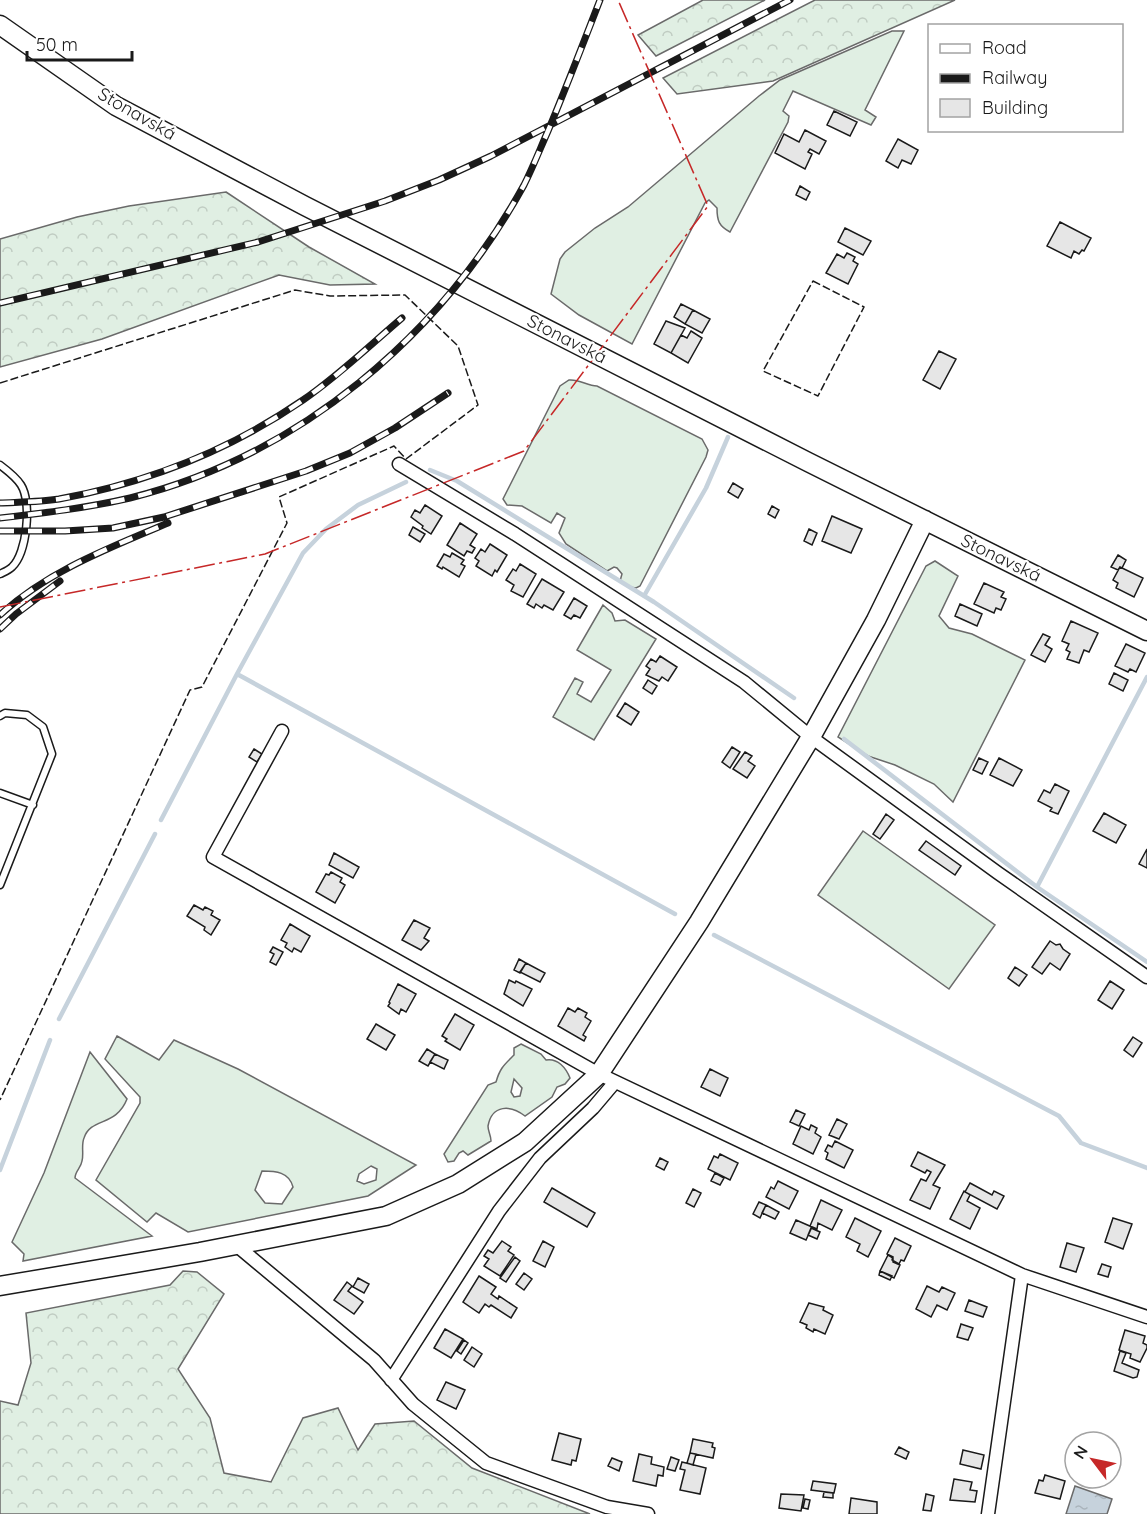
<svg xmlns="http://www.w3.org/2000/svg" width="1147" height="1514" viewBox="0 0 1147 1514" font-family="Quicksand,sans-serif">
<defs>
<pattern id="forest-crowns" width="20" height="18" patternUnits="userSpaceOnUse" patternTransform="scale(1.5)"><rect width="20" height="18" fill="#e0efe3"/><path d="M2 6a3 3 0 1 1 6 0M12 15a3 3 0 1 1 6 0" fill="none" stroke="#c0ccc2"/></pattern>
<pattern id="water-ripples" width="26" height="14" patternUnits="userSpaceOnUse" patternTransform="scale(1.5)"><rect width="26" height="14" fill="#c6d2dc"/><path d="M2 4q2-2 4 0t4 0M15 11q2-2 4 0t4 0" fill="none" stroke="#aab4bc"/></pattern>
</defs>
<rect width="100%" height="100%" fill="#fff"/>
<path fill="#e0efe3" stroke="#6a6a6a" stroke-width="1.5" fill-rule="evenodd" d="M892 31H904L865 110 876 117 871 125 793 91 783 111 789 116 788 122 730 232C719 226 717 221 717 208L709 200 705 203 632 344 579 315 551 294 560 259 565 252 595 228 628 207 759 96 780 80Z
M569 380C580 379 587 386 597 386L702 439 708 450 706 457 640 586 636 588 629 587 620 581 622 574 617 568 614 567 607 571 566 544 559 533 565 518 557 513 551 523 522 506 507 505 503 499 560 386Z
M935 561 958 576 939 616 949 628 972 634 1025 660 953 802 934 784 895 765 868 756 838 737 926 566Z
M603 605 612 613 615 621 625 620 656 639 594 740 553 717 575 678 583 682 577 694 591 702 611 670 577 650Z
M863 831 995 925 949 989 818 895Z
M117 1036 159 1060 174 1040 238 1069 416 1165 368 1196 188 1232 156 1213 147 1222 96 1180 140 1103V1097L105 1059ZM371 1166 377 1169 376 1180 364 1184 357 1181 359 1174ZM262 1171C276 1171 289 1172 293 1187L282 1204 265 1203 255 1190Z
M521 1044 541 1054 546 1060C558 1058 566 1068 570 1078L565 1084 557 1087 552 1097 525 1116C511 1105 492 1104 488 1126 488 1132 491 1135 491 1141L468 1155 463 1151 459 1153 454 1161 448 1162 444 1154 488 1085 496 1082C500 1068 504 1065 514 1055V1048ZM514 1079 522 1088 520 1096 514 1097 511 1092Z
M90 1052 127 1099C116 1127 91 1117 84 1138 81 1145 84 1154 82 1161 81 1168 75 1171 75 1178L152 1236 23 1261 24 1254 12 1242 44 1173Z"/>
<path fill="url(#forest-crowns)" stroke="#6a6a6a" stroke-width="1.5" d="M703 0H765L656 56 638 35Z
M815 0H955L773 81 677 94 663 78Z
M226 192 309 247 375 284 330 285 279 275 102 339 0 367V239L77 217 129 206Z
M183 1271 197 1272 224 1294 178 1369 210 1418 224 1473 271 1482 303 1418 338 1408 358 1450 375 1424 414 1421 472 1468 590 1514H0V1401L18 1405 31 1363 26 1313 170 1285Z"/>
<path fill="url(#water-ripples)" stroke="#6a6a6a" stroke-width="1.5" d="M1075 1486 1112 1499 1107 1514H1066Z"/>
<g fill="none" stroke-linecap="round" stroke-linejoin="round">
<path stroke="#c6d2dc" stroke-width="4.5" d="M430 470 457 481 654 602 794 698
M644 596 706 488 728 437
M237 674 675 914
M844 739 1037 887 1147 962
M161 820 237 674 303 553 326 529 358 505 406 482
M1037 887 1147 677
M714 935 1059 1116 1081 1143 1147 1168
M59 1019 155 834
M0 1170 50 1040"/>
</g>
<path fill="#e6e6e6" stroke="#1a1a1a" stroke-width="1.5" d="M834 111 857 122 850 136 827 125Z
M805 130 826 141 819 154 810 149 808 152 812 154 805 169 775 153 784 134 799 142Z
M898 139 918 150 911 164 902 160 898 168 886 161Z
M800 186 810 192 806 200 796 195Z
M1060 222 1091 238 1084 251 1082 250 1079 254 1074 251 1071 258 1047 246Z
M845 228 871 241 863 255 838 242Z
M847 253 855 257 853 261 858 264 848 284 826 273 837 254 844 258Z
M681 304 693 310 685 324 674 317Z
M693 310 710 319 702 333 685 324Z
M666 321 685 328 671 353 654 344Z
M691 331 702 338 688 363 671 353 681 335 687 338Z
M939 351 956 359 940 389 923 380Z
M733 483 743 489 738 498 728 492Z
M425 505 442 516 431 534 422 528 423 526 411 517 415 510 420 513Z
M772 506 779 510 775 518 768 514Z
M832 516 862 529 851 553 822 541Z
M460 523 477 534 470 545 475 548 472 553 467 551 464 556 447 545Z
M413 527 425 534 420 542 409 535Z
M809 529 817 533 812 545 804 541Z
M490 544 507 555 497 572 495 570 492 576 476 566 479 561 475 558 481 549 485 552Z
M452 553 464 560 461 564 465 566 459 577 443 567 442 569 437 566 444 554 450 557Z
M1118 555 1126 560 1122 568 1120 567 1118 570 1111 567Z
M520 564 536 574 523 597 511 591 514 585 506 580 513 569 516 571Z
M1120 567 1143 578 1134 597 1116 588 1118 583 1113 580Z
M542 579 564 592 553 610 544 605 542 608 536 604 534 608 527 604Z
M984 583 1004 592 1001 597 1006 599 1001 610 996 608 994 613 974 604Z
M574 598 587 606 580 618 574 615 571 619 564 615Z
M960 604 982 614 977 626 955 616Z
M1071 621 1098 633 1089 652 1084 650 1079 663 1067 659 1070 652 1066 650 1069 644 1062 641Z
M1043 634 1050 637 1045 645 1052 649 1045 662 1031 655Z
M1126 644 1145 653 1136 672 1130 669 1128 672 1115 666Z
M660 656 677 667 668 681 662 677 659 681 646 675 650 669 646 666 651 659 656 662Z
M1114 673 1128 680 1123 691 1109 684Z
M648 680 657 686 652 694 643 688Z
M625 703 639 712 631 725 617 716Z
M732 747 740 752 730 768 722 762Z
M254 749 262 754 257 762 249 757Z
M745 752 752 756 748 761 755 766 747 778 733 769Z
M979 758 988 762 982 774 973 770Z
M999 758 1022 770 1013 786 990 775Z
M1055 784 1069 791 1058 814 1050 811 1052 808 1038 801 1044 790 1050 793Z
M1104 813 1126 825 1116 843 1093 831Z
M886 814 894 820 880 839 873 834Z
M926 841 961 866 955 875 919 850Z
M1147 849V868L1139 864Z
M334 853 359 867 353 878 329 865Z
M331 872 342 878 340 882 345 885 335 903 316 892 326 874 329 875Z
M194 905 203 910 205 907 213 911 211 915 220 920 211 935 204 930 205 927 187 916Z
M414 920 430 928 424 938 429 941 421 950 402 940Z
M290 924 310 936 301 952 294 948 292 952 285 947 287 943 281 940Z
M1050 941 1056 945 1060 944 1063 949 1070 954 1060 970 1050 963 1042 974 1032 967Z
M273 947 283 952 276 965 270 962 274 954 270 952Z
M519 959 526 963 520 973 514 970Z
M526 963 545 973 540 982 520 972Z
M1015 967 1027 975 1019 986 1008 978Z
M509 980 515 983 516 981 532 989 523 1006 504 994Z
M1110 981 1124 990 1112 1009 1098 1000Z
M398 984 416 994 406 1012 401 1009 399 1014 388 1006 390 1003 389 1002Z
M568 1008 575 1012 578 1008 587 1013 585 1017 591 1021 583 1035 586 1037 584 1041 558 1026Z
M455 1014 474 1025 460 1050 445 1041 447 1039 442 1036Z
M376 1024 395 1035 386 1050 367 1039Z
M1133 1037 1142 1043 1133 1057 1124 1050Z
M427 1049 435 1054 428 1066 419 1061Z
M435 1054 448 1060 444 1069 430 1062Z
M710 1069 728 1078 720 1096 701 1087Z
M796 1110 805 1114 799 1126 790 1122Z
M837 1119 847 1124 839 1139 829 1135Z
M811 1125 817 1128 815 1133 821 1137 813 1154 793 1144 801 1126 809 1130Z
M835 1141 853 1150 844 1168 826 1159 828 1153 825 1151 828 1145 832 1147Z
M918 1152 945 1165 933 1185 940 1188 930 1209 910 1200 921 1179 926 1181 931 1172 927 1170 925 1173 911 1166Z
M720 1154 738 1163 730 1180 708 1169 714 1156 718 1158Z
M660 1158 668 1162 664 1170 656 1166Z
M715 1173 724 1178 720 1185 711 1181Z
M778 1181 798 1191 789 1209 766 1197 771 1187 774 1189Z
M970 1183 992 1195 994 1191 1004 1196 997 1209 965 1192Z
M552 1188 595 1213 587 1227 544 1202Z
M693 1189 701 1193 694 1207 686 1203Z
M964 1191 970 1195 967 1201 980 1208 970 1229 950 1219Z
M821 1200 842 1210 832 1230 818 1223 817 1229 810 1226Z
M759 1202 766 1205 760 1218 753 1214Z
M766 1205 779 1212 775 1219 762 1213Z
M855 1218 881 1231 868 1257 857 1251 860 1244 846 1237Z
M1113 1218 1132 1224 1123 1249 1105 1242Z
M796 1220 812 1227 806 1240 790 1233Z
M811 1228 820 1232 817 1239 808 1235Z
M895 1238 911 1246 904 1261 901 1260 899 1264 892 1260 893 1257 887 1254Z
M502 1241 511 1247 508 1251 514 1255 500 1276 484 1266 489 1259 484 1256 488 1250 493 1253Z
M543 1241 554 1247 545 1267 533 1261Z
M1067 1243 1084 1248 1076 1272 1060 1267Z
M888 1255 893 1258V1262L900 1265 894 1278 880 1271Z
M515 1257 520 1261 506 1282 500 1278Z
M1102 1264 1111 1267 1108 1277 1098 1274Z
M880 1271 892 1276 890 1280 879 1275Z
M524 1273 532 1279 524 1290 516 1284Z
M479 1276 496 1287 491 1294 498 1299 499 1296 517 1308 511 1318 491 1305 489 1307 485 1304 479 1313 463 1302Z
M358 1278 369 1284 364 1293 353 1287Z
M347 1282 352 1286 348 1291 363 1302 354 1314 334 1300Z
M927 1286 939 1292 942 1287 955 1293 947 1310 937 1305 931 1317 916 1309Z
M969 1300 987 1307 983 1317 965 1311Z
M809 1303 824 1307 823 1310 833 1315 825 1334 814 1329 813 1332 806 1328 807 1325 800 1322Z
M961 1324 973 1328 968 1340 957 1337Z
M445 1329 463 1339 451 1358 434 1348Z
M1125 1330 1145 1336 1143 1343 1147 1345V1348L1140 1362 1130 1358 1131 1354 1119 1350Z
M464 1340 468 1343 461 1354 457 1351Z
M472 1347 482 1354 474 1367 464 1360Z
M1120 1351 1126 1353 1122 1363 1139 1370 1137 1377 1133 1378 1114 1371Z
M446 1382 465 1390 456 1409 437 1400Z
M559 1433 581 1439 576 1461 572 1460 571 1465 552 1460Z
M693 1439 713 1443 712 1447 715 1448 713 1458 690 1453Z
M899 1447 909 1452 906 1459 895 1454Z
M963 1450 984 1455 981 1469 960 1464Z
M690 1453 696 1454 693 1465 687 1463Z
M639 1454 652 1457 651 1464 664 1467 663 1476 658 1475 656 1486 633 1481Z
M671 1457 679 1460 675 1471 667 1469Z
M612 1458 622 1462 619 1471 608 1466Z
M682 1462 706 1468 700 1494 680 1490 685 1470 680 1469Z
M1045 1475 1065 1481 1060 1499 1035 1493 1039 1480 1043 1481Z
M954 1479 972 1482 970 1490 977 1491 975 1502 950 1500Z
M813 1481 836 1484 834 1493 811 1490Z
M824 1492 833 1493V1498L823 1497Z
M781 1494 804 1495 801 1511 779 1508Z
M926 1494 934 1496 931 1511 923 1510Z
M851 1498 877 1502V1514H849Z
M805 1499 810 1500 808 1509 803 1508Z"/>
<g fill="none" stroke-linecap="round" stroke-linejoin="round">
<defs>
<path id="lane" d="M0 465C8 471 16 477 21 485 32 502 27 553 12 567 9 570 4 572 0 574
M0 716 5 713 27 715 43 727 52 754 0 885
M0 793 33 805"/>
<path id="street" d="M399 464 515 534 744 682 811 737 998 873 1147 977
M282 731 213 857 599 1074 1022 1275 1147 1317
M236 1245 374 1360 413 1404 486 1463 607 1507 648 1514
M391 1380 499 1211 540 1158 593 1108 615 1082
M988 1514 1022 1275"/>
<path id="secondary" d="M0 25 116 106 305 206 808 462 1147 631
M0 1286 200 1252 386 1216 458 1184 525 1142 599 1074 699 922 811 737 876 620 925 520"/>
</defs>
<use href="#lane" stroke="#1a1a1a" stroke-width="9"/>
<use href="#street" stroke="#1a1a1a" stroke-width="15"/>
<use href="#secondary" stroke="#1a1a1a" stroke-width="21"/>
<use href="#lane" stroke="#fff" stroke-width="6"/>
<use href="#street" stroke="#fff" stroke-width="12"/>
<use href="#secondary" stroke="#fff" stroke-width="18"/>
<defs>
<path id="rail" d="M0 303 258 242 385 201 439 180 491 156 790 0
M0 503C20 502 40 502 59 499 146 483 230 450 303 400 338 376 369 346 402 318
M0 518C44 513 87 508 130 498 299 456 441 336 524 185 533 167 540 149 548 131 566 88 583 44 600 0
M0 531H65L113 528 164 517 306 471 350 453 395 428 448 393
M0 615C48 571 109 548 168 523
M0 629 16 614 60 581"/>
</defs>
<use href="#rail" stroke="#1a1a1a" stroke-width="7"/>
<use href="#rail" stroke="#fff" stroke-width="4.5" stroke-dasharray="14" stroke-linecap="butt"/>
<path stroke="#1a1a1a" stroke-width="1.5" stroke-dasharray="8 3" stroke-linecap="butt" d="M813 281 864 307 818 396 763 371Z
M0 383 295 290 330 296 405 295 458 346 478 405 406 459 394 446 279 497 287 523 202 687 190 690 0 1100"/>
<path stroke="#c62828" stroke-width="1.5" stroke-dasharray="21 4.5 3 4.5" stroke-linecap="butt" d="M0 607 265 554 524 451 708 206 618 0"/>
</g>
<g text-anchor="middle" stroke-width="4.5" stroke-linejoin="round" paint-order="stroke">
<g font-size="18" fill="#1a1a1a" stroke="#fff">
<text transform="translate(137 114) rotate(30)" y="6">Stonavská</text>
<text transform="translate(567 339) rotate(27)" y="6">Stonavská</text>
<text transform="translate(1001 558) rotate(26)" y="6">Stonavská</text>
</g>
</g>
<rect x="928" y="24" width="195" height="108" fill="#ffffff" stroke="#a3a3a3" stroke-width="1.5"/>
<rect x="940" y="44" width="30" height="9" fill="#ffffff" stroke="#a3a3a3" stroke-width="1.5"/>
<text x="982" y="54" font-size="18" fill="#1a1a1a">Road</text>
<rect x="940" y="74" width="30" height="9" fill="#1a1a1a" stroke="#a3a3a3" stroke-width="1.5"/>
<text x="982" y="84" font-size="18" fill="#1a1a1a">Railway</text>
<rect x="940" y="99" width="30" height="18" fill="#e6e6e6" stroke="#a3a3a3" stroke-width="1.5"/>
<text x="982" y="114" font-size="18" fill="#1a1a1a">Building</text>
<g transform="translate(1093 1460) rotate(302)"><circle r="28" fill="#ffffff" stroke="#a3a3a3" stroke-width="1.5"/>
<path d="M0-4.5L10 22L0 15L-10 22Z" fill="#c62828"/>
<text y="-9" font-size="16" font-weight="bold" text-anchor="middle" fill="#1a1a1a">N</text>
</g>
<path d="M27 51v9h105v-9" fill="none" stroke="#1a1a1a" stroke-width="3"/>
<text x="36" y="51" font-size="18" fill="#1a1a1a" stroke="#ffffff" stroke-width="4.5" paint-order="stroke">50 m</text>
</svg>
